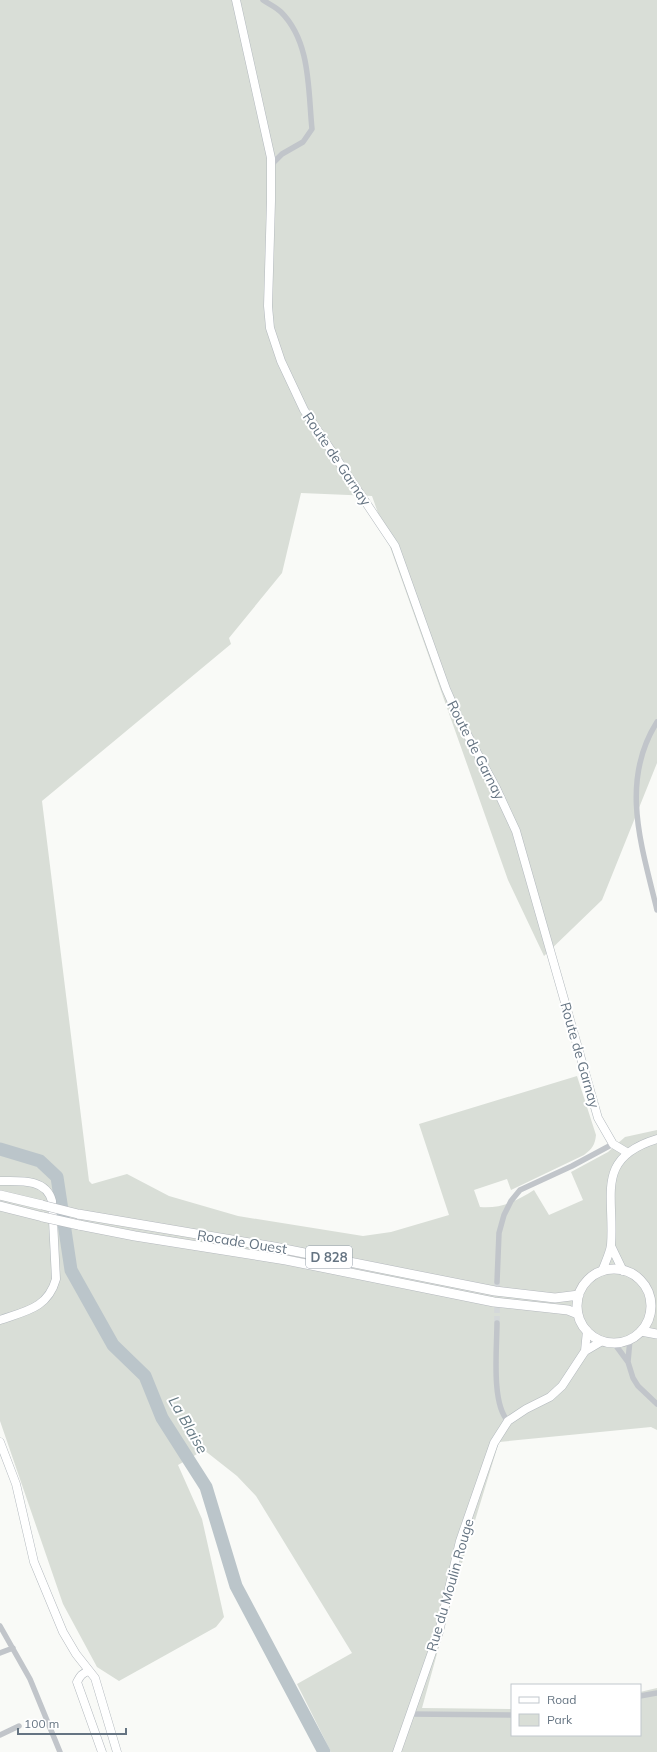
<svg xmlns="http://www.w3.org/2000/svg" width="657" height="1752" viewBox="0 0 657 1752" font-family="Mulish,sans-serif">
<rect width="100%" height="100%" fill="#f9faf7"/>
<path fill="#d9ded7" d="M0 0H657V763L602 900 544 956 508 880 372 496 301 493 282 573 229 638 231 644 42 801 89 1181 92 1184 127 1174 169 1196 238 1216 363 1236 391 1232 449 1215 419 1124 577 1076 596 1135C595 1145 592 1149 584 1155L511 1190 507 1179 474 1190 480 1207C500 1209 517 1201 534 1190L549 1215 583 1200 571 1172 608 1152 625 1137 657 1130V1430L651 1427 499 1442 462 1563 422 1708 512 1709V1735H640V1692L657 1688V1752H331L297 1684 352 1653 256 1496 237 1476 204 1450 178 1465 202 1519 224 1617 216 1627 119 1681 97 1667 63 1604 0 1421Z"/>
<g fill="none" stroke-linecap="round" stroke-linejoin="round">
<path stroke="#bbc5ca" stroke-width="13" d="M0 1149 40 1161 57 1177 71 1270 113 1345 145 1376 162 1418 206 1487 236 1586 324 1752"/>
<path stroke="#d4d8da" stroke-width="5.5" stroke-dasharray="5.5 3" stroke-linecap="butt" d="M497 1282V1323"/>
<defs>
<path id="secondary" d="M236 0 271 158V201L268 306 270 328 281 361 304 410 395 546 446 689 461 723 496 788 516 831 598 1118 613 1144 628 1153
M0 1181C19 1181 46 1178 52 1201L56 1279C48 1308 26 1311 0 1320
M611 1246 623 1271
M602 1271C605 1263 610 1253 611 1245 615 1196 594 1158 657 1139
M585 1351 587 1331
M0 1442 16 1484 34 1562 63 1632 76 1654 95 1678 117 1752
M89 1671C82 1673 80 1676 77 1682L102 1752
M397 1752 439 1632 460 1541 494 1443 508 1421 526 1409 550 1397 562 1386 585 1351 602 1341"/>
<path id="primary" d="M0 1195 42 1205
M0 1206 43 1217
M78 1214 274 1247 495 1291 555 1298 579 1295
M79 1225 135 1236 286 1260 494 1302 568 1310 578 1314
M577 1306a37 37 0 1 1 74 0a37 37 0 1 1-74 0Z
M641 1331 657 1334"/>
</defs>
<use href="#secondary" stroke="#b3b9be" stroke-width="9"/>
<use href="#primary" stroke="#b5b9be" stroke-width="10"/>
<path stroke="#c1c5ca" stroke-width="5.5" d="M263 0C269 4 276 7 281 12 311 42 308 90 312 129L303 142 282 154 271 165
M657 722C619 782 642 847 657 910
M497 1282 499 1233 504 1215 511 1201 520 1190 572 1166 613 1144
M497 1323C497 1347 491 1404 508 1421
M614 1343 628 1362 633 1378 638 1386 657 1404
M628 1362 630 1339
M0 1626 30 1679 60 1752
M0 1653 13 1648
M640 1696 657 1693
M410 1714 512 1715
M0 1735 19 1726"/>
<use href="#secondary" stroke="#fff" stroke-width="8"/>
<use href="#primary" stroke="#fff" stroke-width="9"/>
<defs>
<path id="primary-bridge" d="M42 1205 78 1214
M43 1217 79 1225"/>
</defs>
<use href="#primary-bridge" stroke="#b5b9be" stroke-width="10" stroke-linecap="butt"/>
<use href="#primary-bridge" stroke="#fff" stroke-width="9"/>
</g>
<g text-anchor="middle" stroke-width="4" stroke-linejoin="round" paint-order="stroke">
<rect fill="#fff" stroke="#939ea8" stroke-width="1" x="306" y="1246" width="46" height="22" rx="3"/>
<g font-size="13" font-weight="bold" fill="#657482">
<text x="329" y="1262">D 828</text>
</g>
<g font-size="14" fill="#657482" stroke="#fff">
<text transform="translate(337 459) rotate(56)" y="5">Route de Garnay</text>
<text transform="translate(476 750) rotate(63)" y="5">Route de Garnay</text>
<text transform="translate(580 1055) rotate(74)" y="5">Route de Garnay</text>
<text transform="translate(242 1242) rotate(9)" y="5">Rocade Ouest</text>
<text transform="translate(450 1585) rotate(-74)" y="5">Rue du Moulin Rouge</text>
</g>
<g font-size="15" font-style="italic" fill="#657983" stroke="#fff">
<text transform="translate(188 1425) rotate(60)" y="5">La Blaise</text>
</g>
</g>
<rect x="511" y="1684" width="130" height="52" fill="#ffffff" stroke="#c1c7cd"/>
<rect x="519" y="1697" width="20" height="6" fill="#ffffff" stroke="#c1c7cd"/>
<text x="547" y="1704" font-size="12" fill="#657482">Road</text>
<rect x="519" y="1714" width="20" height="12" fill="#d9ded7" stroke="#c1c7cd"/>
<text x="547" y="1724" font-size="12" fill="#657482">Park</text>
<path d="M18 1728v6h108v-6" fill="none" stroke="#657482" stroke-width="2"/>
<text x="24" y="1728" font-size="12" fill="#657482" stroke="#ffffff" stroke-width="3" paint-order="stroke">100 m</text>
</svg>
